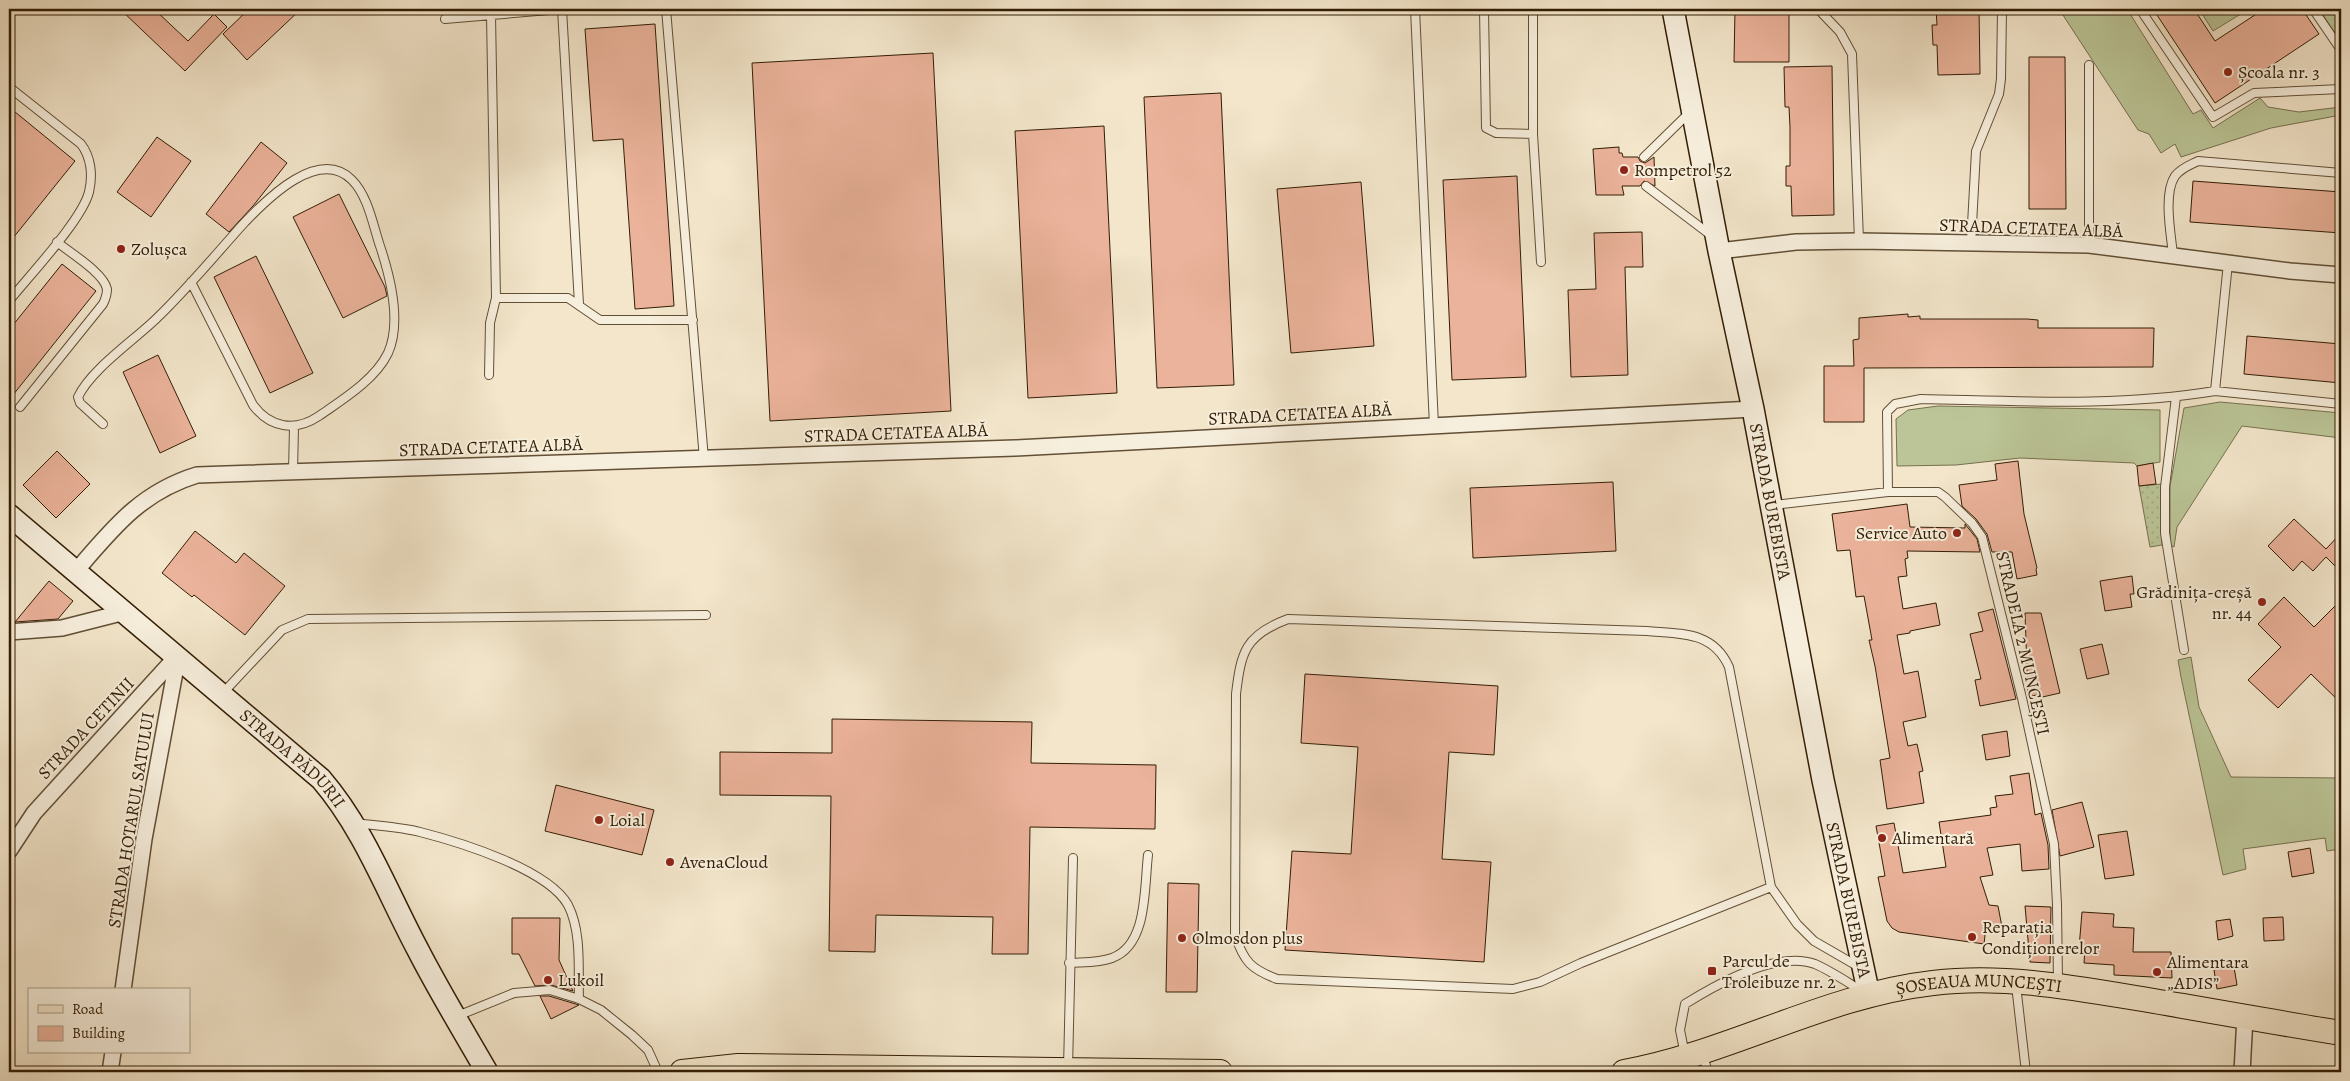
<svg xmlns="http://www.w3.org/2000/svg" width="2350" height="1081" viewBox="0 0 2350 1081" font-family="Alegreya,serif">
<defs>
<pattern id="grass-dots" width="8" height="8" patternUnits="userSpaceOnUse" patternTransform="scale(1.25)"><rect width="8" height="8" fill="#bbc597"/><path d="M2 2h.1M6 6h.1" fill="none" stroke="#a1a980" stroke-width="1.8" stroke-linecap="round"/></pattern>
</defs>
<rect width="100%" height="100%" fill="#f3e6cb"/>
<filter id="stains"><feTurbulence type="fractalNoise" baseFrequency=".004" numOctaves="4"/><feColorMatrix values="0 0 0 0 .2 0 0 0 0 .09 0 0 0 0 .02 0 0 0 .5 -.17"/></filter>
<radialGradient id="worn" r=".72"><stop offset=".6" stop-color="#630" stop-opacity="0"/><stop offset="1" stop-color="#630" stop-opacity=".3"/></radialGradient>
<path fill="url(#grass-dots)" stroke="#76714e" d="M2162 484V545L2150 547 2139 486Z"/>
<path fill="#bbc597" stroke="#76714e" d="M2059 9H2127L2193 114 2201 110 2213 128 2260 98 2268 107 2299 112 2341 107V115L2271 128 2181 157 2175 144 2161 153 2149 134 2138 130Z
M2199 9H2249L2213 31Z
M2319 9H2341V42Z
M2220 402 2341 413V438L2242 426 2177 527 2174 547 2170 545V486L2184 408Z
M1938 406 2160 410V462L2137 466 2134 463 2020 458 1956 465 1897 466 1896 419 1908 410Z
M2191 657 2199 707 2231 777 2341 778V849L2327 851 2325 838 2243 849 2246 869 2223 875 2181 677 2178 660Z"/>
<path fill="#ebb39b" stroke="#321d04" d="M120 9H154L188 41 214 14 227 27 185 71Z
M249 9H301L247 60 223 34Z
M1735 9H1789V62H1734Z
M1936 9H1979L1980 74 1938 75 1937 45H1933L1932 25H1937Z
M2153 9H2194L2215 41 2264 9H2302L2319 34 2215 103Z
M655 24 674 306 635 309 623 139 593 141 585 29Z
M933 53 951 411 770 421 752 63Z
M2029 57H2065L2066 209H2029Z
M1832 66 1834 215 1792 216 1791 186H1786V166H1790V127L1789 107H1785L1784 67Z
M1221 93 1234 385 1157 388 1144 97Z
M9 107 75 161 9 243Z
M1104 126 1117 393 1028 398 1015 131Z
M157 137 191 161 151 217 117 192Z
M261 142 287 163 253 206 229 232 206 214Z
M1619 147V153H1622L1623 157H1638L1640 161 1645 163 1654 157 1655 186 1644 181 1640 186H1622L1624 195H1596L1593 149Z
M1517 176 1526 377 1452 380 1443 180Z
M2193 181 2341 192V233L2190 222Z
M1361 182 1374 346 1291 353 1277 189Z
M339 194 385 287 387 296 343 318 293 217Z
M1642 232 1643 267H1625L1628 375 1571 377 1568 290 1596 289 1594 233Z
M256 256 313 373 270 393 214 277Z
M62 264 96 291 9 400V330Z
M1908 314V317L1920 316V319H2027L2038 320V328H2154L2153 367 1864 368V422H1824V366H1854L1853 340 1859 339V318Z
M2247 336 2341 344V383L2244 374Z
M158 355 196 436 160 453 123 372Z
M57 451 90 484 56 518 23 485Z
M2018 461 2024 514 2037 568 2036 569 2037 575 2017 579 2012 552H1992L1987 534 1976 519 1962 506 1959 485 1997 480 1995 464Z
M2153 463 2156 484 2139 486 2137 466Z
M1613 482 1616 551 1473 558 1470 488Z
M1907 504 1910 527 1965 528V524L1977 539 1980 552 1907 551 1908 558 1905 559 1907 576 1898 577 1903 609 1936 603 1940 625 1910 631V633L1897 635 1904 674 1918 671 1926 717 1903 722 1908 746 1917 744 1923 771 1919 772 1924 803 1887 809 1880 760 1890 758 1875 666 1869 640H1872L1864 596 1856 597 1850 550 1837 551 1832 514Z
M2294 519 2326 549 2341 533V572L2326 557 2313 571 2302 561 2293 571 2268 546Z
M195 531 236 563 244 553 285 586 245 635 194 595 192 597 162 573Z
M2132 576 2134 594H2130L2132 607 2105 611 2100 581Z
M49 581 73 601 58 619 15 622Z
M2284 597 2314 627 2341 600V703L2311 674 2278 708 2248 680 2281 647 2258 624Z
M1993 609 2016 699 1980 706 1975 680 1981 679 1970 634 1983 631 1978 613Z
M2025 613H2041L2060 693 2038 698 2037 695 2028 697Z
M2102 644 2109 674 2087 679 2080 649Z
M1305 674 1498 686 1494 755 1449 752 1442 859 1491 862 1484 962 1285 950 1292 851 1351 854 1358 747 1301 743Z
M832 719 1032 722 1031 763 1156 765 1155 829 1030 827 1028 954H992L993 917 876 915 875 952 829 951 831 796 720 795V752L832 753Z
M2007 731 2010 756 1986 760 1982 735Z
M2029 773 2035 815 2041 813 2048 845 2049 869 2022 871 2020 844 1987 848 1993 875 1980 877 1989 905 1998 906 2002 927H1986L1984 944 1899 932 1892 928 1887 921 1878 877 1885 876 1876 826 1894 823 1903 873 1946 867 1939 822 1991 815 1990 808 1997 807 1995 796 2013 794 2010 776Z
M556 785 654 810 642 855 545 831Z
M2082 802 2094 847 2060 856 2052 810Z
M2127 831 2134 875 2105 879 2098 835Z
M2310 848 2314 873 2292 877 2288 852Z
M1168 883 1199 884 1197 992H1166Z
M2025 906 2051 907 2050 963 2030 962Z
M2082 912 2114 914 2113 927 2134 928 2133 952H2171L2172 978 2114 975V965L2084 963 2085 948H2079Z
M2283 917 2284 940 2264 941 2263 918Z
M512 918H560L559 960 573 991 551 985 535 986 519 954H512Z
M2230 919 2233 936 2218 940 2216 921Z
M2234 967 2237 985 2217 989 2214 970Z
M540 996H549L579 1005 551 1019Z"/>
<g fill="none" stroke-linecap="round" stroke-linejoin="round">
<defs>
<path id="lane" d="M562 9 579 304
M666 9 704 459
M1415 9 1434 426
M1484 9 1486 128 1496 133 1533 134
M1533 9V134L1541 262
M1818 9 1840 32 1852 54 1859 241
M2140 9 2213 117 2254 93 2341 89
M2313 9 2341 50
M445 19 561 9
M2089 65V245
M9 87 81 144C91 157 93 175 89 192 82 220 29 276 9 301
M1644 157 1690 112
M1646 186 1712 236
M1971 243 1976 151 1999 94 2001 79 2002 9
M2173 255C2171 234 2163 194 2175 176 2181 168 2190 165 2198 161L2341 173
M496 298H568L600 320H693
M489 375 490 323 496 298 491 15
M2215 391 2341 404
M2176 397 2165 487V533L2184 650
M20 407 103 304C105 300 107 294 107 289 104 273 69 252 57 242
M103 424 80 403 78 397C91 369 136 339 158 317 189 287 216 254 245 222 268 198 319 147 352 180 368 196 373 225 380 246 390 276 402 322 388 353 375 380 342 400 319 416 295 432 270 428 253 405L191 282
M293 472 294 427
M1888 492 1887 412 1895 404 1921 399C2019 401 2118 407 2215 391L2228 263
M1773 505 1888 492H1938L1945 497 1972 523 1982 537 2022 698 2054 844 2057 905 2058 983
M222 694 282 630 308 619 706 615
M356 823C377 826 400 827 420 832 459 842 548 869 568 905 582 932 578 970 579 999
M1771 887 1581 963 1540 982 1513 989 1277 979C1251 969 1244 962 1235 935L1236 694C1241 652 1245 635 1288 619L1647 631C1681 634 1713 631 1729 667L1771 887 1797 924 1814 941 1859 967
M1069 963C1083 962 1099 963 1112 958 1148 945 1144 888 1148 855
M2016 985 2026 1072
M455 1017 514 993 550 990 579 999 601 1010 632 1035 648 1050 658 1072
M1702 1053 1708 1072
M1685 1055 1680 1030 1685 1004C1717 984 1777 950 1815 964 1831 971 1847 982 1862 991
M1068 1068 1073 858"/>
<path id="street" d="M1719 251 1796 242 1859 241 2089 245 2290 271 2341 275
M76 571C113 528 141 492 197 475L1015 448 1753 409
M9 632 62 628 125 612
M9 851 34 813 177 656
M123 990 144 839 178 656
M110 1072 113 1052
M2242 1072 2245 1017"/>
<g id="secondary">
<path id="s1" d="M1673 9 1719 251 1753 409 1823 780 1869 995"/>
<path id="s2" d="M9 515 321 779C364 829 387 892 418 950 439 991 464 1032 487 1072"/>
</g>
<g id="primary">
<path d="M682 1072 738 1066 1220 1072"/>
<path id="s3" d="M1624 1072C1730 1053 1826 995 1933 983 2008 974 2081 989 2154 1001 2217 1012 2279 1023 2341 1033"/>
</g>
</defs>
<use href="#lane" stroke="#624f36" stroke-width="10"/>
<use href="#street" stroke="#624f36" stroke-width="18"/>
<use href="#secondary" stroke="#321d04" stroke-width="24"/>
<use href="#primary" stroke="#321d04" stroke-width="26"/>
<use href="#lane" stroke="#f7efdd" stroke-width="8"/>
<use href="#street" stroke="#f7efdd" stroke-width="15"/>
<use href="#secondary" stroke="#f7efdd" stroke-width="21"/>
<use href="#primary" stroke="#f3e6cb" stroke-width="24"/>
</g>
<g fill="#8f2418" stroke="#f7efdd" stroke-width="2">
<circle cx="2228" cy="72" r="5"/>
<circle cx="1624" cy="170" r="5"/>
<circle cx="121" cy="249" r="5"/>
<circle cx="1957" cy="533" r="5"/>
<circle cx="2262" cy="602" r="5"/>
<circle cx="599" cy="820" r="5"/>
<circle cx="1882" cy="838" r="5"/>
<circle cx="670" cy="862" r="5"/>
<circle cx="1972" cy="937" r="5"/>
<circle cx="1182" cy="938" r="5"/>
<rect x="1707" y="966" width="10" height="10" rx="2.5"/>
<circle cx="2157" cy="972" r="5"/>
<circle cx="548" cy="980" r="5"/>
</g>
<g text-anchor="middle" stroke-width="4" stroke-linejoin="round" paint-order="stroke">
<g font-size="18" fill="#321d04" stroke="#f7efdd" text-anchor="start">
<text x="2238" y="78">Școala nr. 3</text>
<text x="1634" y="176">Rompetrol 52</text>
<text x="131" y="255">Zolușca</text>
<text x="1947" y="539" text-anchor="end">Service Auto</text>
<text x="2252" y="598" text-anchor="end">Grădinița-creșă<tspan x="2252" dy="21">nr. 44</tspan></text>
<text x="609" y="826">Loial</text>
<text x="1892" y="844">Alimentară</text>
<text x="680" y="868">AvenaCloud</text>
<text x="1982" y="933">Reparația<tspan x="1982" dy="21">Condiționerelor</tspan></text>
<text x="1192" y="944">Olmosdon plus</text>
<text x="1722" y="967">Parcul de<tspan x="1722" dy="21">Troleibuze nr. 2</tspan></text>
<text x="2167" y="968">Alimentara<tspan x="2167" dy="21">„ADIS”</tspan></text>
<text x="558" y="986">Lukoil</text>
</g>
<g font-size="18" fill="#321d04" stroke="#f7efdd">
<text transform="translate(2031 228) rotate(2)" y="6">STRADA CETATEA ALBĂ</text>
<text transform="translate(1300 414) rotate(-3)" y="6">STRADA CETATEA ALBĂ</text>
<text transform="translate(896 433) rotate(-2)" y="6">STRADA CETATEA ALBĂ</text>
<text transform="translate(491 447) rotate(-2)" y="6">STRADA CETATEA ALBĂ</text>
<text dy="6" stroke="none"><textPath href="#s1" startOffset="502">STRADA BUREBISTA</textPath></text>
<text transform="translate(2023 643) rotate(77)" y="6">STRADELA 2 MUNCEȘTI</text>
<text transform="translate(86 728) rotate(-47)" y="6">STRADA CETINII</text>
<text dy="6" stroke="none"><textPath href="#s2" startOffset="374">STRADA PĂDURII</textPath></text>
<text transform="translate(131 820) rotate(-81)" y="6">STRADA HOTARUL SATULUI</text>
<text dy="6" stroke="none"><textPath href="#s1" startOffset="908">STRADA BUREBISTA</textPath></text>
<text dy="6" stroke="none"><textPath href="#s3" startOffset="368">ȘOSEAUA MUNCEȘTI</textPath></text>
</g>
</g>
<rect width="2350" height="1081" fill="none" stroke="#f3e6cb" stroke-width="30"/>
<rect x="10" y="10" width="2330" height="1061" fill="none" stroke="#321d04" stroke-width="2.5"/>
<rect x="15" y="15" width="2320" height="1051" fill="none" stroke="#321d04"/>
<rect x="28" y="988" width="162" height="65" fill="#f7efdd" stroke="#a89b86"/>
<rect x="38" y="1005" width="25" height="8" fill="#f3e6cb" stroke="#a89b86"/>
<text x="72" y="1014" font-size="15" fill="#321d04">Road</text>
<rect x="38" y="1026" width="25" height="15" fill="#ebb39b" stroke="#a89b86"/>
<text x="72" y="1038" font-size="15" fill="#321d04">Building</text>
<rect width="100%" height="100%" filter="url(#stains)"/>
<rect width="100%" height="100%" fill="url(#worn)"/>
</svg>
